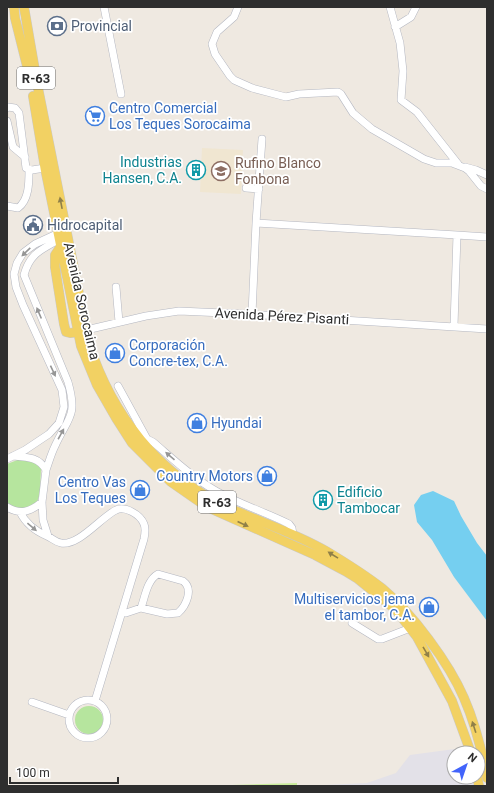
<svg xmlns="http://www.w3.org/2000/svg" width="494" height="793" viewBox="0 0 494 793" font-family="Roboto,sans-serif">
<rect width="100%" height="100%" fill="#efe9e1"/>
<path fill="#e3e1e8" d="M462 748 463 753H454V777H472L475 786H303L367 783 396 773 410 755Z"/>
<path fill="#f0e6d1" d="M202 148 243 150 241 194 200 192Z"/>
<path fill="#b6e59e" d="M20 459C28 460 35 462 41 468L40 494 37 502 21 511 7 503V464Z
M75 720a14 14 0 1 1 28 0a14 14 0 1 1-28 0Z"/>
<path fill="#c9ec9a" d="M297 783V786H227L232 785Z"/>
<path fill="#75cff0" d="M433 491 454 501 461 516 477 543 487 556V621L454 577 432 540 417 522 414 505 421 495Z"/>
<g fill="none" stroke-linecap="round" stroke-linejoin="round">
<defs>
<path id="minor" d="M104 7 121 94
M238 7 234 17 217 32 212 44 215 54 230 76 234 80 252 88 286 97 299 94 338 92 341 94 353 113 372 129 424 159 436 163H452L465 168 469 171 481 186 487 189
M390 7 400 43 403 71 401 100 417 112 458 164
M395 27 411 17 416 7
M7 108 8 107 15 108 19 113 26 168 32 170 45 168
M7 121 13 147 25 157
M465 167 476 170 487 175
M246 188 259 189
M7 206 18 208C29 200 29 183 29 170
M256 223 457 235 454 326
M457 235 487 237
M116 287 119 322
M252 314 256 223 262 139
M82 331 146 316 179 311 246 314 487 329
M118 386 147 439
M137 441 147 439 153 442C173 459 193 478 216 491 239 504 265 512 289 524L292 528 293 535
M13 456C27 457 39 457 46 470L42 502 43 520 48 536
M7 459 25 450 49 434 59 423 64 407 62 390 23 305 16 287 14 274 17 263 23 253 35 244 59 233
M46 470C49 462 51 454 55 446 68 417 78 417 68 382L24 275C30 253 41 250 60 239
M7 507C20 515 30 512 42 502
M20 512C26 524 35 531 47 536 52 538 55 542 61 543 79 546 100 518 116 510 125 506 140 514 144 524 146 529 145 534 144 539L95 701
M122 611 126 613 141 608 167 614 178 613C186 606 194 589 183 581L158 574C147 580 145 597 141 608
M352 623 378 639H382L413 627
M69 719a19 19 0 1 1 38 0a19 19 0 1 1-38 0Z
M32 702 69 715"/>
<path id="major" d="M14 7 15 18 31 82
M24 7 38 88 89 344C112 415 158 474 227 507 260 522 295 533 326 551 346 563 365 575 383 589 412 613 449 663 464 698 475 723 482 751 487 778
M33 96 45 168 81 346 97 385 116 418 132 443 171 482 207 507 315 555 345 571 358 579 395 609 417 637 452 701 471 753
M61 246 55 255V267L64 324 66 332 70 333 78 332
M477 777 479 786"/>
</defs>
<use href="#minor" stroke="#b4b7c1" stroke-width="8"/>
<use href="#major" stroke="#c9c9c9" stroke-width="10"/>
<use href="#minor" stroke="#fff" stroke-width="7"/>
<use href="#major" stroke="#f2d163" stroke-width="9"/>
</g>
<defs><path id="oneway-solid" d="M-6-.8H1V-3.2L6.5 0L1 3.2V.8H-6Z"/></defs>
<g fill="#908048">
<use href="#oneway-solid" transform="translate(61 203) rotate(-101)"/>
<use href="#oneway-solid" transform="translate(243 524) rotate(25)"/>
<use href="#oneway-solid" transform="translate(333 555) rotate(-148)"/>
<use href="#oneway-solid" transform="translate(426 652) rotate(60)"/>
<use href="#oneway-solid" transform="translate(474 727) rotate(-108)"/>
</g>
<g fill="#969696">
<use href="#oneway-solid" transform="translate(26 252) rotate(136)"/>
<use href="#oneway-solid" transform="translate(39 313) rotate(-113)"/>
<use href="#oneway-solid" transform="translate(53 371) rotate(65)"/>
<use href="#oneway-solid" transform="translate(61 434) rotate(-61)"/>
<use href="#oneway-solid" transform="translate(170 456) rotate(-139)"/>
<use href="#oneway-solid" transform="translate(32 527) rotate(40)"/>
</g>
<defs>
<symbol id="bank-ring" viewBox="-11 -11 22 22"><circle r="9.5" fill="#fff" stroke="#5c6f8a" stroke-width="1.5"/><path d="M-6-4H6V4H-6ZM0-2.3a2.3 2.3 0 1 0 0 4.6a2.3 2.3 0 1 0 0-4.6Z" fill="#5c6f8a"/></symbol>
<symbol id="supermarket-ring" viewBox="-11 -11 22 22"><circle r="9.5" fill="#fff" stroke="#3f7fe0" stroke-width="1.5"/><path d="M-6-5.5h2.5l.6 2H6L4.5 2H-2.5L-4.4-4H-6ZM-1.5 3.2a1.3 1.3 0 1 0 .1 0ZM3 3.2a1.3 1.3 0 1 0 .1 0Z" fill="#3f7fe0"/></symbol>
<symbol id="building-ring" viewBox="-11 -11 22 22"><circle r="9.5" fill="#fff" stroke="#0f9aa8" stroke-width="1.5"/><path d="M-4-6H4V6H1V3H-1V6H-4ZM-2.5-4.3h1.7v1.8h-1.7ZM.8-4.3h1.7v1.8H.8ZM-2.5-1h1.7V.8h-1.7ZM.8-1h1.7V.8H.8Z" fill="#0f9aa8"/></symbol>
<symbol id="university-ring" viewBox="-11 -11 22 22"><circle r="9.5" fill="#fff" stroke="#8d6e63" stroke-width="1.5"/><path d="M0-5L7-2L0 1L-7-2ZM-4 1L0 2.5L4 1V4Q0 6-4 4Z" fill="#8d6e63"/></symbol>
<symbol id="civic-ring" viewBox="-11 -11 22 22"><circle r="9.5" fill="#fff" stroke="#5c6f8a" stroke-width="1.5"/><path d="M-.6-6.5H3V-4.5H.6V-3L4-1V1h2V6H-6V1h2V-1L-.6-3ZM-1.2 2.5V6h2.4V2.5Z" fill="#5c6f8a"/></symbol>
<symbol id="shop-ring" viewBox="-11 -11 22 22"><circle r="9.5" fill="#fff" stroke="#3f7fe0" stroke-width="1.5"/><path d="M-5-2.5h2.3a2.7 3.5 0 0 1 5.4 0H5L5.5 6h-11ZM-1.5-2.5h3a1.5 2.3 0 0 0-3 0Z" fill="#3f7fe0"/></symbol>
</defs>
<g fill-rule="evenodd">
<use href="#bank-ring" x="46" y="15" width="22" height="22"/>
<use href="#supermarket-ring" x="84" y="105" width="22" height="22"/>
<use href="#building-ring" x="185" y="159" width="22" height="22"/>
<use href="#university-ring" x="210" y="160" width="22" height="22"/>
<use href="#civic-ring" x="22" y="214" width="22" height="22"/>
<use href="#shop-ring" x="104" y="342" width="22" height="22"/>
<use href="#shop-ring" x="186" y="412" width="22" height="22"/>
<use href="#shop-ring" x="256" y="465" width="22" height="22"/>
<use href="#shop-ring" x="129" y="479" width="22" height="22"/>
<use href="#building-ring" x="312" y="489" width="22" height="22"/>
<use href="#shop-ring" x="418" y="596" width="22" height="22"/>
</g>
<g text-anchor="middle" stroke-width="3.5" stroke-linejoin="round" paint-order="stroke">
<g fill="#fff" stroke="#6d6d6d" stroke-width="1">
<rect x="17" y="67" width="38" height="22" rx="3"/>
<rect x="198" y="491" width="38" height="22" rx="3"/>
</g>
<g font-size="13" font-weight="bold" fill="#2e2e2e">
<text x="36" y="83">R-63</text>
<text x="217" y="507">R-63</text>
</g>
<g font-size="14" fill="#4e5e75" stroke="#fff" text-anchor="start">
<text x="71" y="31">Provincial</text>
<text x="47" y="230">Hidrocapital</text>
</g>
<g font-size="14" fill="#366cbe" stroke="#fff" text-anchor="start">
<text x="109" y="113">Centro Comercial<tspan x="109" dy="16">Los Teques Sorocaima</tspan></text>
<text x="129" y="350">Corporación<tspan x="129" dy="16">Concre-tex, C.A.</tspan></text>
<text x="211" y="428">Hyundai</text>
<text x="253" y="481" text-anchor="end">Country Motors</text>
<text x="126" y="487" text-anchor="end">Centro Vas<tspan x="126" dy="16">Los Teques</tspan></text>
<text x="415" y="604" text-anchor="end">Multiservicios jema<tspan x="415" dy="16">el tambor, C.A.</tspan></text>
</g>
<g font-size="14" fill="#0d838f" stroke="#fff" text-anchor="end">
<text x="182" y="167">Industrias<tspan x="182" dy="16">Hansen, C.A.</tspan></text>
<text x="337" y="497" text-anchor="start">Edificio<tspan x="337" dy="16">Tambocar</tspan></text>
</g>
<g font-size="14" fill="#785e54" stroke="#fff" text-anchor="start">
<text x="235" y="168">Rufino Blanco<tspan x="235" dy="16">Fonbona</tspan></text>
</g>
<g font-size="14" fill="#2e2e2e" stroke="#fff">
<text transform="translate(82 301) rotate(77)" y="5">Avenida Sorocaima</text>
<text transform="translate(282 316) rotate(3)" y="5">Avenida Pérez Pisanti</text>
</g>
</g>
<rect width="494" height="793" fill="none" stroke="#2e2e2e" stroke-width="16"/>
<g transform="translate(466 765) rotate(40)"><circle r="19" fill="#ffffff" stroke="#ababab"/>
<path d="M0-3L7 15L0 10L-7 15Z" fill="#4264fb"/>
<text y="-6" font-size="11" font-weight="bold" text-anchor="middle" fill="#2e2e2e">N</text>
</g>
<path d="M10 777v6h108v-6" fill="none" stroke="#2e2e2e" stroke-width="2"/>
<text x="16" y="777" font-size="12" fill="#2e2e2e" stroke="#ffffff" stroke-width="3" paint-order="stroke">100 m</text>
</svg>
